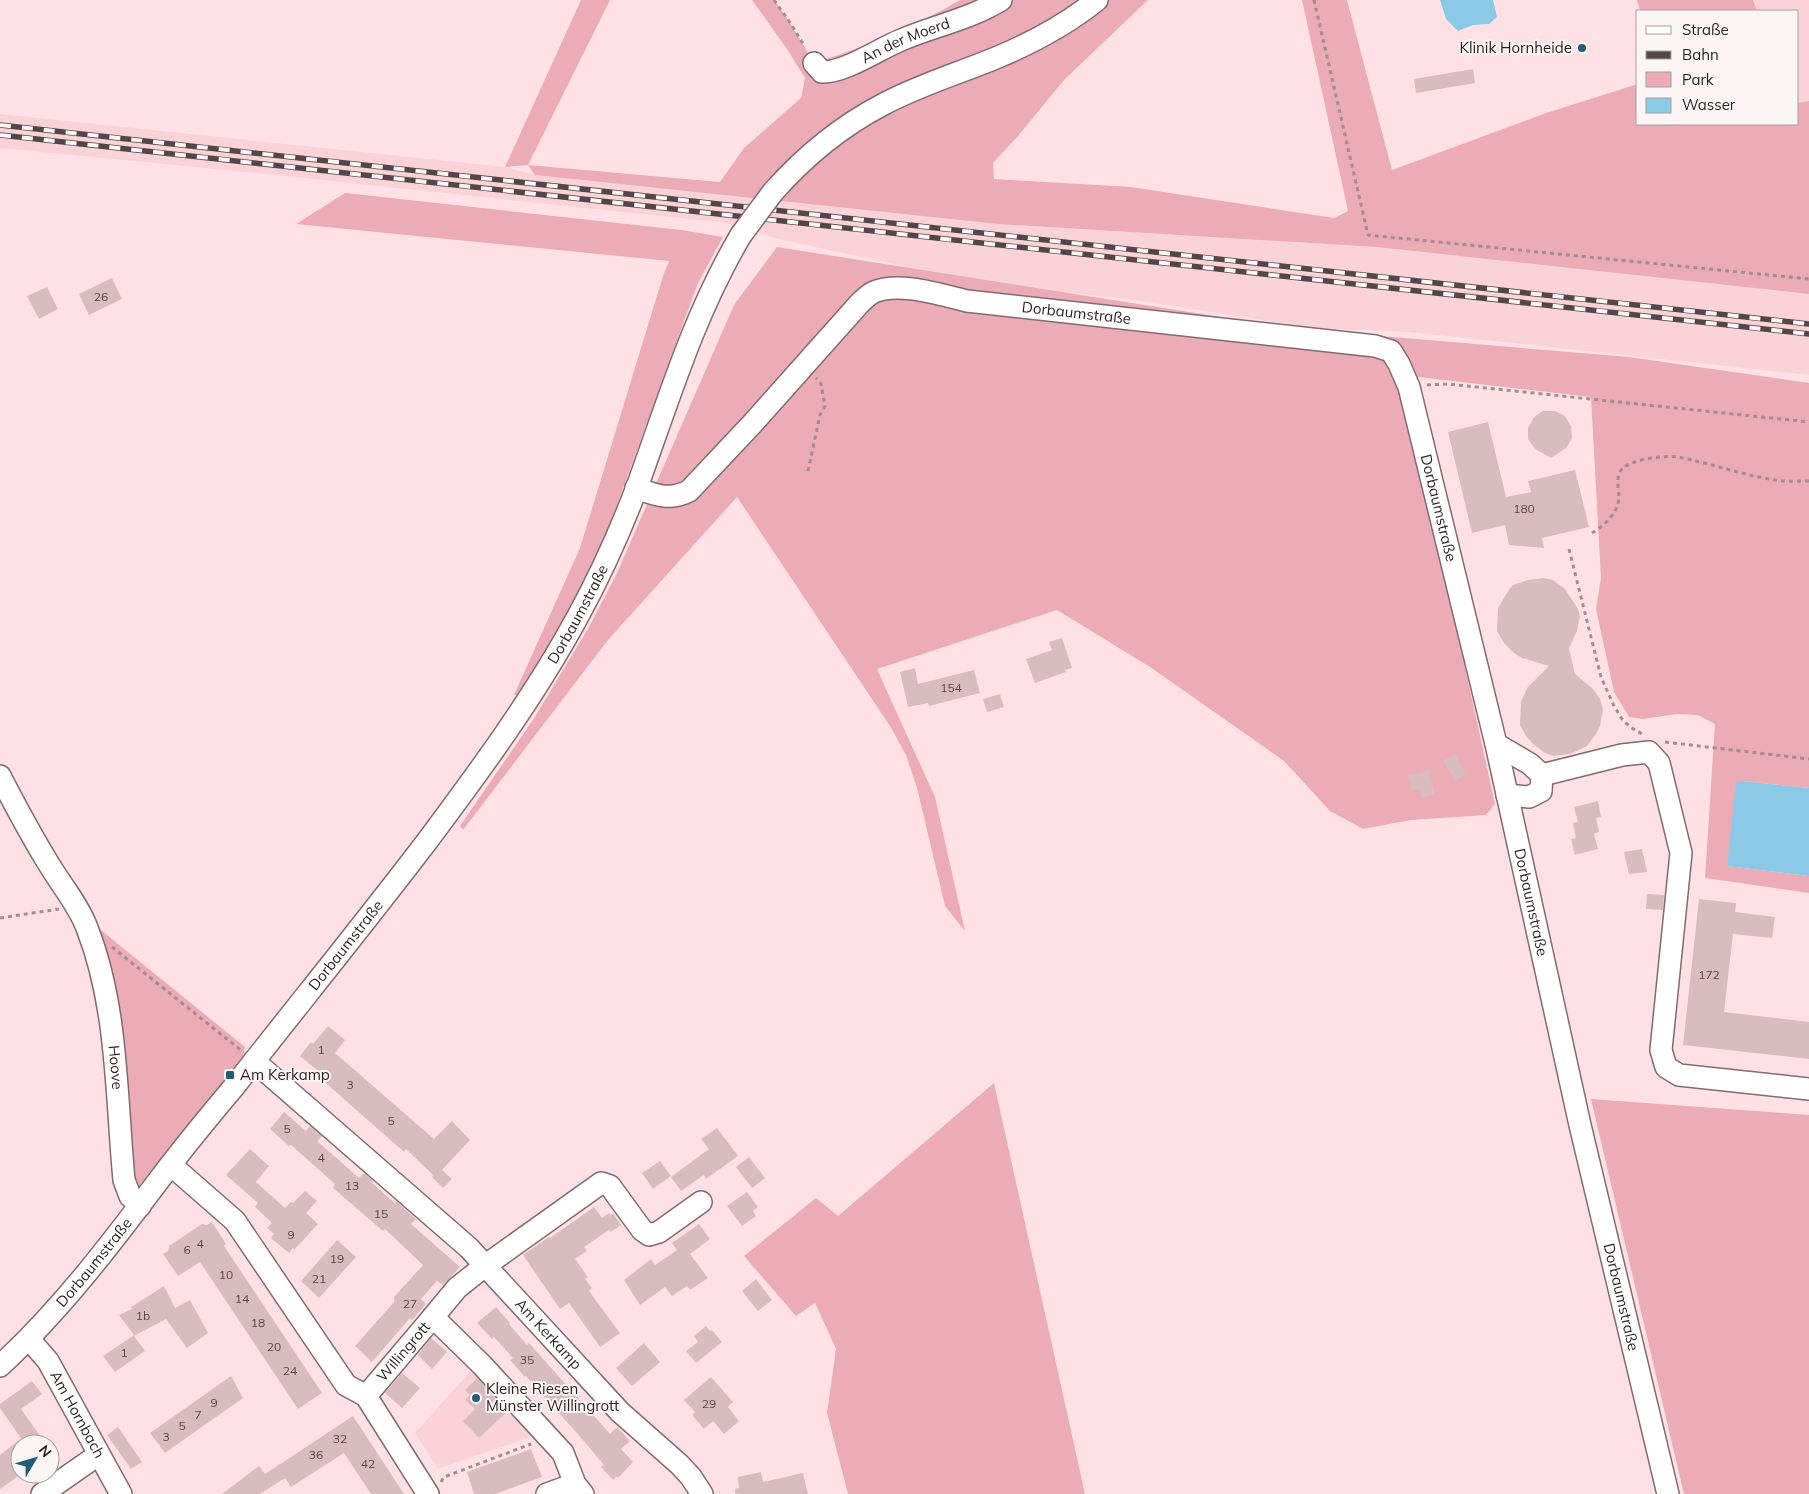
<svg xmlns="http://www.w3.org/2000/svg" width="1809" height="1494" viewBox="0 0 1809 1494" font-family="Mulish,sans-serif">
<rect width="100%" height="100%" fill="#ffe1e5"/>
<path fill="#fad3d8" d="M1753 0H1809V101L1798 103V11H1757Z
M0 114 505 167 535 175 998 224 1377 247 1809 294V375L1409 332 1313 328 1134 300 976 282 778 239 726 223 246 172 0 148Z
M476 1365 537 1431 528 1438 438 1469 415 1433Z"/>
<path fill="#ebacb5" d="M581 0H610L528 165 720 182 744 148 801 98 805 78 787 49 752 0H774L789 21 814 63C865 47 915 27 960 0H1148L1064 80 1018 136 993 163 994 179 1131 187 1334 218 1348 211 1302 0H1347L1392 170 1546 113 1638 84V124H1798V103L1809 101V294L1377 247 998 224 535 175 528 165 505 167Z
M1637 0H1753L1757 11H1640Z
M345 193 682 230 723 237 698 283 597 560 522 695H514L580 548 663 276 669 261 296 224Z
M777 247 1297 329 1629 357 1809 383V788L1742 781 1727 866 1809 876V893L1705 878 1715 724 1698 715 1677 714 1643 719 1629 717 1614 692 1596 609 1601 578 1591 397 1401 375 1495 804 1486 815 1411 820 1363 829 1330 811 1284 761 1150 667 1057 610 877 669 935 797 965 931 945 906 917 788 906 755 890 726 737 497 608 640 463 830 460 826 533 720 589 627 617 573 734 305Z
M91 922 245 1047 242 1062 139 1196 121 1183Z
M994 1083 1085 1494H848L827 1413 836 1349 815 1303 796 1316 744 1256 816 1198 838 1216Z
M1591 1099 1809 1115V1494H1684Z"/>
<path fill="#8bc9e7" d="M1440 0H1493L1497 17 1489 24 1473 25 1458 31 1446 19Z
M1742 781 1809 788V876L1727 866 1736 783Z"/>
<path fill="#d9bcc0" d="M1473 69 1475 83 1416 93 1414 79Z
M112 278 122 299 89 315 79 294Z
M47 287 58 309 39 319 27 296Z
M1543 411H1555L1565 416 1571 426 1572 438 1566 448 1551 458 1535 449 1528 439V428L1534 417Z
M1488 422 1506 497 1531 492 1528 481 1575 470 1589 527 1542 538 1544 548 1509 545 1505 525 1472 533 1448 432Z
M1544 578 1553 580 1565 589 1578 609 1580 616 1577 631 1569 648 1575 674 1592 688 1600 699 1603 710 1600 726 1596 734 1587 746 1570 754 1553 756 1545 753 1533 744 1526 736 1520 725 1521 702 1527 688 1549 666 1522 658 1514 653 1504 643 1497 631 1498 608 1510 588 1513 585 1528 580Z
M1062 638 1072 668 1065 670 1066 672 1035 683 1026 659 1052 650 1049 642Z
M915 668 918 684 974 670 980 693 929 706 928 703 908 707 900 672Z
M1000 694 1004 707 987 712 983 699Z
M1455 754 1466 774 1455 781 1443 761Z
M1429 769 1435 794 1422 798 1419 789 1412 790 1408 775 1422 773Z
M1598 801 1601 817 1596 818 1599 832 1594 834 1598 849 1575 855 1571 839 1576 838 1573 823 1578 822 1574 807Z
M1642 849 1647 872 1629 874 1624 852Z
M1647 894 1664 895 1663 910 1646 909Z
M1699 899 1736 903 1735 912 1775 917 1772 938 1733 934 1724 1012 1809 1022V1059L1683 1045Z
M328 1026 345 1040 335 1053 434 1139 452 1121 470 1140 442 1170 452 1179 443 1188 432 1177 433 1175 406 1149 404 1152 319 1077 322 1074 300 1056 311 1042 313 1044Z
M284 1112 306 1131 310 1126 322 1136 317 1141 349 1169 359 1178 364 1173 373 1181 372 1183 395 1203 397 1202 416 1219 411 1224 460 1267 443 1285 437 1281 421 1299 426 1304 412 1320 410 1318 372 1362 355 1346 394 1302V1297L423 1265 385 1229 383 1231 333 1188 335 1184 291 1145 289 1146 270 1129Z
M717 1128 738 1156 706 1179 704 1175 681 1191 671 1177 709 1149 701 1139Z
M250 1149 269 1166 256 1182 285 1208 291 1202 293 1203 305 1191 317 1201 306 1213 318 1224 294 1250 293 1248 289 1253 271 1238 274 1234 267 1228 272 1223 255 1207 258 1203 226 1175Z
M749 1157 765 1178 752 1188 736 1167Z
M660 1161 671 1176 653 1189 642 1173Z
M747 1192 758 1207 753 1211 756 1216 742 1226 727 1206Z
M594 1207 602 1218 609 1213 610 1215 613 1213 621 1225 611 1232 609 1230 584 1247 587 1251 575 1259 588 1277 585 1279 592 1288 589 1291 620 1333 600 1347 569 1303 560 1309 523 1255 549 1237 550 1238Z
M212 1222 226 1244 224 1246 322 1393 298 1409 200 1262 178 1276 163 1254 168 1251 169 1246 202 1224 207 1225Z
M699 1224 710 1239 690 1254 708 1278 690 1290 687 1286 672 1296 665 1287 640 1305 624 1280 651 1259 655 1265 677 1250 672 1243Z
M337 1240 356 1257 319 1298 301 1281Z
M756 1279 772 1300 758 1311 742 1291Z
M164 1286 175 1308 190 1300 208 1333 187 1348 166 1319 134 1336 145 1351 115 1372 103 1356 134 1335 119 1315 132 1309 131 1307Z
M496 1307 510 1323 509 1324 527 1345 529 1343 610 1434 617 1427 630 1441 621 1449 633 1462 619 1477H616L613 1480 601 1467 604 1465 583 1440 526 1376 525 1377 510 1360 513 1358 494 1337 492 1339 477 1323Z
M706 1326 710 1331 712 1330 722 1342 696 1363 686 1351 698 1342 694 1336Z
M431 1338 447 1352 432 1369 418 1355Z
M644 1343 660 1362 632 1386 616 1368Z
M402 1373 420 1388 402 1408 385 1393Z
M231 1376 243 1398 165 1453 150 1433Z
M711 1377 733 1402 728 1407 739 1421 724 1434 713 1421 704 1429 692 1415 695 1412 684 1400Z
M477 1378 508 1411 479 1438 463 1421 475 1409 465 1400 470 1395 465 1390Z
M32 1381 42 1394 21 1409 46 1444H25L0 1408V1404Z
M353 1416 404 1494H371L344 1453 291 1487 285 1478 260 1494H222L259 1466 265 1474Z
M118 1427 142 1462 131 1469 107 1435Z
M20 1439V1475L0 1489V1455Z
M531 1449 542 1477 495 1494H474L467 1472Z
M761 1472 763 1482 803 1473 808 1494H735V1489L739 1488 738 1477Z"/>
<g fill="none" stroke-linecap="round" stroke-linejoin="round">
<defs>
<g id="minor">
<path id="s1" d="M814 63 822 72C844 73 879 49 901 40 934 26 970 19 1001 0"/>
<path d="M773 192C804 157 840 127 882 105 919 85 960 73 998 57 1034 42 1067 24 1097 0"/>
<path id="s2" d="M636 488C656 495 669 501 689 491L753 423 859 304C863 300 869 294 874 292 899 281 941 295 967 301L1375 346 1391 351 1399 364 1409 387 1496 744 1580 1125 1668 1494"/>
<path d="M1496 744 1530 764 1542 775 1541 791 1529 797 1507 795"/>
<path d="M1542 775 1622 755 1649 752 1659 763 1681 853 1661 1050 1666 1067 1679 1075 1809 1089"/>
<path id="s3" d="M0 776C16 807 32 837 50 866 62 886 79 906 87 928 118 1007 116 1096 124 1180L130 1196 140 1206"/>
<path id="s4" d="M254 1061 469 1248 620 1412 680 1465 691 1477 702 1494"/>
<path d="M171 1165 235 1221 346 1385 366 1396 428 1494"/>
<path d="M433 1317 457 1288 486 1265 601 1183 610 1186 642 1230 649 1235 659 1232 701 1202"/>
<path id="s5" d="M29 1339 48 1361 121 1494"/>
<path id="s6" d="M0 1366C64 1307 116 1237 168 1168 189 1141 211 1114 233 1088 298 1005 364 924 428 840 481 769 534 697 577 618 600 576 620 532 637 487 668 402 694 314 741 235"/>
<path id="s7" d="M366 1396 433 1317 482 1365 563 1453 575 1484 583 1494"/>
<path d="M42 1494 98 1455"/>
<path d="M547 1494 575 1484"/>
</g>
</defs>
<use href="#minor" stroke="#846a6d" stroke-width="24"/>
<path stroke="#a38d90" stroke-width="3" stroke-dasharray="4 4" stroke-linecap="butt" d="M774 0 789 21 805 47
M1314 0 1368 235 1809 279
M1427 385 1448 384 1809 422
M808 471 820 415 825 406 821 384 816 378
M1592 533C1604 526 1618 513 1619 498 1619 489 1615 477 1622 469 1631 459 1665 455 1678 457 1710 463 1742 475 1775 480 1786 482 1798 481 1809 481
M1569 549 1601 677 1614 706 1622 719 1630 727 1642 734
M1665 742 1809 759
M0 918 59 909
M112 947 242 1051
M441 1482 444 1477 531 1444"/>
<use href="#minor" stroke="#fff" stroke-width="21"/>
<defs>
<path id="rail" d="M0 125 1809 324
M0 135 1809 334"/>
</defs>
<use href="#rail" stroke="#544647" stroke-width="5.5"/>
<use href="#rail" stroke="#fbf5f6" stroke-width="4" stroke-dasharray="11" stroke-linecap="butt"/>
<defs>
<path id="minor-bridge" d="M741 235 773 192"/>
</defs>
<use href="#minor-bridge" stroke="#846a6d" stroke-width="24" stroke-linecap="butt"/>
<use href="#minor-bridge" stroke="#fff" stroke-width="21"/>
</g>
<g fill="#225c76" stroke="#fbf5f6" stroke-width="2">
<circle cx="1582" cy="48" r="5"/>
<rect x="225" y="1070" width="10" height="10" rx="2.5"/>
<circle cx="476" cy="1398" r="5"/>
</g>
<g text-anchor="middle" stroke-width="4" stroke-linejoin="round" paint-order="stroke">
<g font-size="12" fill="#564648">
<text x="101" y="301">26</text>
<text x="1524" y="513">180</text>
<text x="951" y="692">154</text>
<text x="1709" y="979">172</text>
<text x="321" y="1054">1</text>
<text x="350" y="1089">3</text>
<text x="391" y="1125">5</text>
<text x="287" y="1133">5</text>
<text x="321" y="1162">4</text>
<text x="352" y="1190">13</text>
<text x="381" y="1218">15</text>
<text x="291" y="1239">9</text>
<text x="200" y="1248">4</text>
<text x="187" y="1254">6</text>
<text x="337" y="1263">19</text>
<text x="226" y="1279">10</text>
<text x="319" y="1283">21</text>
<text x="242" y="1303">14</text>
<text x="410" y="1308">27</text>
<text x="143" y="1320">1b</text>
<text x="258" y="1327">18</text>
<text x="274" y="1351">20</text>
<text x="124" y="1357">1</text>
<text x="527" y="1364">35</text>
<text x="290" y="1375">24</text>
<text x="214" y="1407">9</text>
<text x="709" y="1408">29</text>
<text x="198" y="1419">7</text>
<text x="182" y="1430">5</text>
<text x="166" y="1441">3</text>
<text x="340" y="1443">32</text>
<text x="316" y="1459">36</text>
<text x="368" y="1468">42</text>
</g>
<g font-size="15" fill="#2a1f20" stroke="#fbf5f6">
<text dy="5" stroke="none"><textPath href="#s1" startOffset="102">An der Moerd</textPath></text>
<text dy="5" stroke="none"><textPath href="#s2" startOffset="532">Dorbaumstraße</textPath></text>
<text dy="5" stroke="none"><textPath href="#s2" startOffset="1014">Dorbaumstraße</textPath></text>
<text dy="5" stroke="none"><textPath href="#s6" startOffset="950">Dorbaumstraße</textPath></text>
<text dy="5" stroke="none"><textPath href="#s2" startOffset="1419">Dorbaumstraße</textPath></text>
<text dy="5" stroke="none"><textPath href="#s6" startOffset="545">Dorbaumstraße</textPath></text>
<text dy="5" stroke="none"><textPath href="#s3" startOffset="318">Hoove</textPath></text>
<text dy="5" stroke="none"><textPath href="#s6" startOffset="140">Dorbaumstraße</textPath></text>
<text dy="5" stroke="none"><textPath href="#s2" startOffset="1824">Dorbaumstraße</textPath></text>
<text dy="5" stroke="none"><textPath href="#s4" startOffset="402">Am Kerkamp</textPath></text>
<text dy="5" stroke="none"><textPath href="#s7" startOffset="58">Willingrott</textPath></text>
<text dy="5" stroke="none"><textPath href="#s5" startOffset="90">Am Hornbach</textPath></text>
</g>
<g font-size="15" fill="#2a1f20" stroke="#fbf5f6" text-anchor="start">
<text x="1572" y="53" text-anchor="end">Klinik Hornheide</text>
<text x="240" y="1080">Am Kerkamp</text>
<text x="486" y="1394">Kleine Riesen<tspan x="486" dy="17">Münster Willingrott</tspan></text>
</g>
</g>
<rect x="1636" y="10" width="162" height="115" fill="#fbf5f6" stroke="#a79fa0"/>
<rect x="1646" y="26" width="25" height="8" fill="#ffffff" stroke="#a79fa0"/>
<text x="1682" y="35" font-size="15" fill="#2a1f20">Straße</text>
<rect x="1646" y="51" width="25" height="8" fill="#544647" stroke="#a79fa0"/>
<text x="1682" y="60" font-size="15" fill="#2a1f20">Bahn</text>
<rect x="1646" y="72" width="25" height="15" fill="#ebacb5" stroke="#a79fa0"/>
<text x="1682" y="85" font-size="15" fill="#2a1f20">Park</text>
<rect x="1646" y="98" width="25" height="15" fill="#8bc9e7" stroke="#a79fa0"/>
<text x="1682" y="110" font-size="15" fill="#2a1f20">Wasser</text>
<g transform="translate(35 1459) rotate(52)"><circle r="24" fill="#fbf5f6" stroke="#a79fa0"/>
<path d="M0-4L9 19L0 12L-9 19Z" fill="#225c76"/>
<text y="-8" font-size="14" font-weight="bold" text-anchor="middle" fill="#2a1f20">N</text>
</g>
</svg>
